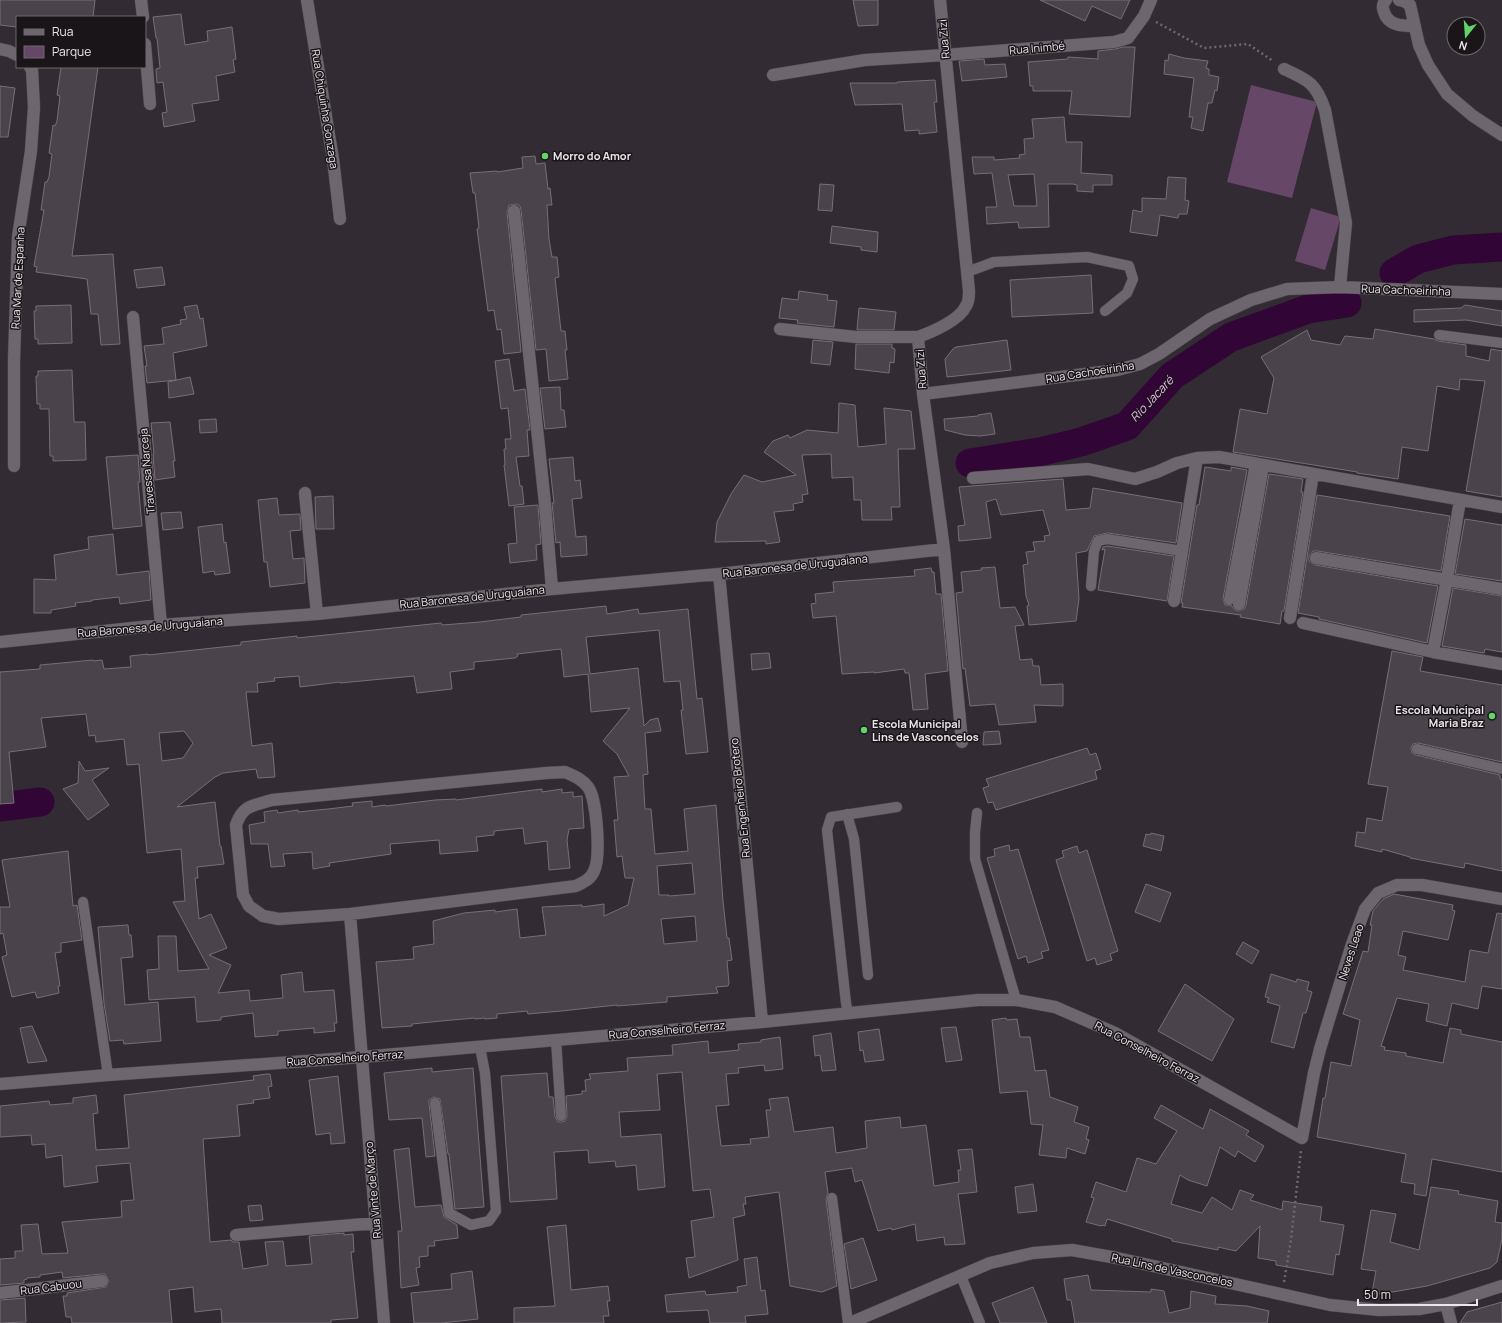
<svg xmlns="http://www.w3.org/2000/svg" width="1502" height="1323" viewBox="0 0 1502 1323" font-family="Manrope,sans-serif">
<rect width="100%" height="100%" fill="#332b33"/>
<path fill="#664768" d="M1251 85 1317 102 1292 198 1227 182Z
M1311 208 1341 217 1325 270 1295 261Z"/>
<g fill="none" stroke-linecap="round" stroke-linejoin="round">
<path stroke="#310535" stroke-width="29" d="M1394 273 1418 259 1453 250 1502 247
M970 463 1039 452 1081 442 1127 426 1172 376 1231 337 1308 309 1347 303
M0 807 40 802"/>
</g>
<path fill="#4b434b" stroke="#776e77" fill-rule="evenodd" d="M0 0H95L93 17H17V27L0 25Z
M853 0H878V25L858 26Z
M1040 0H1130L1121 19 1092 6 1085 21Z
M181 14 185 45 208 41 207 31 232 27 236 59 233 60 235 72 216 76 219 100 192 104 195 121 164 127 162 113 167 112 163 82 157 83 156 69 160 68 157 38H156L153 17Z
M1123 47H1135L1130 117 1069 114 1072 91H1033V86H1030L1028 62 1068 59V57L1098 59V51L1115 49Z
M1169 54 1184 58 1208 61 1206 68 1209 69V75L1219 77 1217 91 1215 90 1212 103H1208L1203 131 1191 128 1193 117H1189L1194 78 1164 74 1165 60 1168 61Z
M984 59 985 65 1005 64 1007 77 962 81 959 61Z
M61 67H98L72 256 113 254 120 344 101 345 98 314H91L87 279 36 272 37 267 34 266 44 210H41L45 182H47L49 177 52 154 49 153 53 125 55 126 57 121 60 96 57 95Z
M935 80 937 102H934L937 132 919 134V130L905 131 902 104 855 105 850 83H897V82Z
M0 86 15 88 8 137H0Z
M1064 117 1066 142H1082L1081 173 1112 175V185H1093V192L1077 191V185L1073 184H1048L1049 227 1019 228 1018 222 987 224 986 207H997L992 173 974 174 972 157H994V160L1020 158 1019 155 1025 154 1024 139 1034 138 1032 119ZM1034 174 1037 206H1014L1008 175Z
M535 156 536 164 545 163 548 189 550 188 552 205H547L549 239 552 257H557L559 277 555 278 561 331H565L567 350H565L568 379 549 381 546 349 536 350 521 210 520 206 517 204 509 205 507 212 521 352 504 354 501 329 497 330 494 310 488 311 477 229 479 228 475 193H473L470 173 497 171V172L523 168 522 157Z
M1168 177 1186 178 1185 200 1189 201 1187 214H1179L1178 218 1160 215 1157 236 1130 232 1133 210 1142 212V198L1166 199Z
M820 184 834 185 832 211 818 210Z
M832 226 878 232 877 252 861 250V247L830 243Z
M162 267 165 285 137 288 134 270Z
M1091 275 1093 313 1012 317 1010 280Z
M799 291 828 295 827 300 837 301 834 327 797 323 798 320 779 318 782 298 798 300Z
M71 305 72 343 38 344V339H35L34 311H36V306Z
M197 305 200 319 203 318 207 346 173 353 176 380 147 383 145 366H147L144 346 164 344 162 328 181 324 180 320 187 319 184 307Z
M1465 305 1502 311V326L1466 320 1414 322V310L1461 308Z
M859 308 896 312 894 330H857Z
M1375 329 1434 339 1438 341 1466 345V356L1489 361 1491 349 1502 351V497L1466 491 1485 381 1460 379 1459 390 1437 386 1428 451 1402 447 1398 479 1357 473V472L1233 452 1240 409 1267 414 1274 378 1261 357 1307 330 1311 340 1340 345 1345 336 1373 339Z
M813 340 833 342 830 365 811 363Z
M1007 340 1011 370 947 377 945 359 953 349 956 347Z
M856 344H892V348L895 349 894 363 890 362 889 373 855 369Z
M509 359 514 391 525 389 530 430H527L529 456 516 457 520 486H522L524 504 509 506 504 465H505L504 449H506L505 439H511L508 408 501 409 495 361Z
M72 370 74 422H85L86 460 53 461V456H50L49 409H40V404H37L36 376H38V371Z
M190 377 194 394 169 398 168 382Z
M560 387 561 410H564L566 427 545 429 540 388Z
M839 403 855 405 858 447 886 444 884 408 911 411 915 449H898L900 507H891L892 520H862L861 500H854L853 477 832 478 831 454 802 455 808 494 802 495 803 502 793 504 794 510 774 512 780 542 766 544V541L715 542 717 522 731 494 744 475 762 482 796 475 764 452 773 441 788 435 790 438 807 430 838 433Z
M991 413 995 434 980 436 965 435 945 430 944 419 978 416V415Z
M216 419 217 432 200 433 199 420Z
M170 422 175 461H173L175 477 155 480 153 454H154L151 423Z
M138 455 140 482H138L142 526 113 529 106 457Z
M573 457 575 481 580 480 582 498 572 499 576 537 586 536 587 555 561 557 560 542 556 543 552 503H554L549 459Z
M1205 467 1231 471V467L1247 470 1223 599 1225 605 1232 606 1234 609 1238 611 1244 609 1246 605 1269 474 1303 479 1301 492H1303L1284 611H1282L1280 624 1240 617 1241 615 1182 607 1183 603H1181L1197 505H1199Z
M1063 479 1066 510 1090 508 1093 488 1182 503 1176 543 1108 533 1094 536 1087 551 1076 553 1079 599 1076 621 1029 625 1027 606 1029 605 1026 596 1023 565 1028 564 1026 552 1035 551 1033 542 1045 541 1044 536 1050 535 1043 510 1001 515 996 499 986 502 991 538 959 541 958 526 965 525 959 487Z
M1317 495 1450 516 1441 571 1317 551H1313L1309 556V561L1315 565 1438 586 1427 643 1319 619V617L1298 613Z
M333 496 334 529H316L315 497Z
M277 498 279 515 300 514 301 530 290 531 293 559 304 558 305 583 270 587 267 562H264L258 500Z
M538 505 541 544 536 545 537 560 510 563 508 544 517 543 514 507Z
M181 512 183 528 163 530 161 513Z
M1465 519 1502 525V581L1455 574Z
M222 524 224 543 226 542 230 573 215 575 214 571 203 573 198 527Z
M113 534 117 575 149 571 151 600 120 604 119 597 92 600V601L75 603 76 606 51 610V613H34V579L56 580 54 555 89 549 88 537Z
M1107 546 1174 556 1167 601 1098 590 1105 549 1102 550 1103 547Z
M995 567 1000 608 1015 607 1024 625 1015 626 1020 660 1032 659 1033 666H1039L1041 685 1063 684V706L1034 705 1036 722 999 725 995 704 970 706 965 668 963 669 956 593 963 592 961 572 982 570 981 568Z
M931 568 932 572H934L936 594H941L948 671 925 674 928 709 913 710 909 673H905L904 669 874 673V672L842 674 836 616 813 618 811 604 816 603 815 594 834 592 833 582 915 576 914 570Z
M1453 588 1502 596V652L1485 649 1484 653 1442 646Z
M606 606 607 614 638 609 639 614 688 609 697 699 702 698 708 752 686 754 681 710H683L680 681 664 682 659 630 586 637 590 674 638 668 644 726 650 720 658 718 661 731 645 733 648 774 643 775 645 809H651L655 854 688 851 684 809 716 805 723 901 727 938H729L732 960 727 961 729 983 728 986 716 987 718 993 667 997V1002L617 1006V1005L561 1011 528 1014 527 1011 497 1014V1018L485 1019V1018L475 1019V1018L441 1021 412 1024V1026L382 1028 376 962 414 959 413 947 434 944 433 921 464 913 495 910V912L517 909 520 938 546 935 542 907 582 905V907L604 904V916L628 905 634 878H625L622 856 617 857 614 820H618L614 777 629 776 617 754 603 741 630 708 591 712 588 674 564 677 561 649 517 654 518 656 515 658 474 662V669L450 672 452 689 417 693 414 676 340 683V682L300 687 299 676 274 678 275 681 257 683 258 692H246L252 746 272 743 275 777 258 778 256 769 223 773 215 777 177 807 215 802 220 846H221L224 864 197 867 198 878H195L199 919 211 914 227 948 209 955 231 965 218 993 249 990 250 1001 283 998 281 975 302 972 304 992 334 990 337 1023H334L335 1031 314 1033V1028L278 1031V1035L255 1037 253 1013 221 1017V1020L197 1022 195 997 149 1000 147 970 159 969 158 936H176L178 971 209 969 173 902 185 901 181 849 147 853 139 764 127 765 124 739 96 742 95 735 89 736 86 714 41 718 46 747 9 752 14 803 0 804V672L40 669V665L93 660V661L102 660 104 669 131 667 130 656 148 654V655L241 645V642L288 637 297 636V638L441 623 442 625 480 622 521 617V615ZM184 731 193 743 183 758 162 761 159 733ZM692 863 695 894 669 896V895H659L657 866ZM695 916 697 941 664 944 661 919Z
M1392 651 1423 657 1420 671 1502 685V762L1418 743 1413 744 1411 748 1412 753 1416 755 1500 775V779H1502V871L1465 863 1464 868 1410 858V857L1382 849V852L1355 846 1357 832 1365 833 1367 818 1382 821 1388 787 1368 784Z
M769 653 771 668 752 670 751 654Z
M999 731 1001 744 983 745 984 732Z
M1087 748 1090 755 1096 753 1101 769 1095 771 1097 779 996 810 993 802 988 803 983 788 989 786 986 779Z
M79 761 85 771 109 768 92 780 109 805 88 820 63 789 78 783Z
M542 789V792L562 789V793L573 792V797L582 796 584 828 569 829 567 840 570 868 549 870 547 841 525 844 523 828 494 831V835L476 837 478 851 440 854 439 840 390 844 391 854 329 863 330 866 313 869 312 852 283 854 285 866 271 867 268 844H251L249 825 265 822 264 812 277 810 278 813 298 810V812L328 809 353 806 352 803 372 801V807L385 805 386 806 435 800 456 799V800Z
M1151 833 1164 836 1161 851 1143 846 1146 834 1150 835Z
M1009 845 1010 851 1018 849 1049 950 1041 952 1043 958 1028 963 1026 956 1018 959 987 858 995 856 994 849Z
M1077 846 1079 853 1087 850 1118 951 1110 954 1112 960 1097 965 1095 958 1087 961 1056 860 1064 857 1062 851Z
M68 851 73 906 77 905 82 940 61 943V952L55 953 60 986H58L59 993 37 998 35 992 12 997 2 957 7 955 3 933 0 934V907H10L2 860Z
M1146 884 1171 893 1160 922 1135 912Z
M1394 894 1453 905 1452 910 1455 911 1448 940 1403 931 1398 955 1406 957 1403 970 1465 982 1470 950 1488 953 1497 913 1502 914V989L1482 986 1478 1009 1452 1003 1447 1026 1426 1021 1429 1004 1397 998 1381 1046 1385 1047 1384 1050 1406 1053V1056L1443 1063 1450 1028 1461 1030V1034L1502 1042V1172L1432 1159 1426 1196 1414 1194 1415 1184 1401 1182 1406 1154 1317 1137 1323 1098H1325L1331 1062 1351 1066 1360 1020 1343 1014 1363 951 1368 952 1372 925H1370L1373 911 1383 899Z
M128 925 129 935H131L133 957 121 958 125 1005 158 1002 161 1041 124 1044 123 1040 110 1041 104 1003 98 927Z
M1243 942 1259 951 1252 964 1236 954Z
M1271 974 1296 982 1297 979 1309 982 1307 990 1312 992 1306 1013H1303L1294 1048 1271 1042 1280 1006 1267 1002 1269 998 1265 997Z
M1185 984 1234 1019 1212 1061 1158 1031Z
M1006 1018 1007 1020 1017 1019 1020 1037H1030L1035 1071 1046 1070 1050 1097 1078 1107 1074 1122 1089 1127 1086 1139 1089 1140 1085 1154 1067 1148 1066 1158 1039 1155 1043 1125 1031 1124 1027 1091 1000 1093 992 1020Z
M32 1026 47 1061 28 1063 20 1028Z
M956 1027 962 1060 946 1062 941 1028Z
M879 1029 884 1060 865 1062 863 1050 860 1051 858 1032Z
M831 1033 836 1070 822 1071 820 1055 815 1056 813 1036Z
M780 1037 783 1069 765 1071 764 1065 738 1068 739 1073 726 1074 729 1105 716 1106 721 1146 751 1144 750 1139 769 1137 766 1110H771L769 1099 788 1097 794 1132 833 1127 836 1153 867 1148 865 1121 900 1117 901 1128 926 1125 934 1186 959 1182 958 1170H961L958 1150 972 1149 977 1192 958 1194 965 1244 945 1245 944 1237 917 1241 915 1224 892 1230 891 1228 878 1231 862 1180 855 1182 852 1168 825 1172 828 1193 826 1199 837 1286 822 1292 790 1286 779 1192 745 1197 746 1204H743L745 1215 733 1218 738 1260 689 1278 686 1258 695 1257 691 1221 714 1217 710 1189 693 1191 682 1072 657 1074 660 1110 619 1112 621 1137 661 1134 665 1187 638 1190 636 1165 616 1167 615 1161 589 1163 588 1150 554 1152 557 1199 510 1202 501 1076 547 1073 549 1097H553L555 1117 558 1122H562L565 1121 567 1116 566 1096 582 1094V1091H586L585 1080 591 1079 589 1074 628 1071 627 1058 673 1055 672 1045 708 1041 709 1053 739 1050 738 1044 761 1042V1040Z
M432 1068V1072L473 1068 484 1207 455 1209 449 1154H448L440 1099 434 1097 429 1100V1103L435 1156 426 1157 422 1118 389 1120 384 1073Z
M267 1074H270L272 1086 268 1087 270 1098 253 1100 254 1103 237 1105 240 1136 203 1139 210 1242 231 1240 233 1242H239L243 1269 268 1265 265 1242 283 1241 286 1266 312 1264 309 1236 344 1233V1235L353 1234 354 1252H351L358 1318 331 1320V1323H222L221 1309 195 1312 193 1287 169 1290 172 1323H72L71 1317H66L63 1296H67V1293L106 1287 109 1281 105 1274H101L63 1278 62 1272 40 1275V1277L27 1278V1279L24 1280V1283L0 1285V1259L15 1258V1251H23L21 1225 38 1224 42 1254 68 1253 62 1222 122 1217 121 1201 134 1200 130 1163 96 1166 98 1182 64 1187 62 1155 46 1158 45 1144 32 1145 31 1135 0 1137V1106L49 1101 50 1105 73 1103V1098L96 1095 98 1113 93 1114 96 1150 129 1148 124 1095 254 1080 253 1076Z
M338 1076 345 1143 331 1144 330 1133 316 1135 309 1080Z
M1161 1105 1203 1129 1210 1109 1249 1131 1246 1135 1264 1146 1255 1162 1238 1151 1235 1157 1220 1147 1207 1186 1188 1180 1180 1175 1171 1204 1202 1213 1212 1197 1232 1210 1240 1190 1254 1195 1250 1200 1282 1210 1283 1201 1322 1207 1320 1221 1344 1225 1339 1255 1336 1254 1333 1275 1276 1265V1261L1258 1258 1260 1226 1236 1251 1218 1247V1250L1172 1241V1239L1107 1219 1105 1226 1102 1225 1101 1226 1086 1222 1094 1198 1091 1197 1096 1182 1126 1192 1137 1158 1156 1164 1177 1131 1154 1118Z
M409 1148 415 1207 441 1205 444 1217 457 1225 458 1238 434 1241 435 1246H428V1256L419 1257 420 1267 416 1268 419 1285 401 1288 398 1231H402L394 1150Z
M1033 1184 1037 1211 1018 1213 1015 1187Z
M1431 1187 1459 1191 1458 1194 1498 1201 1495 1222 1502 1223V1239L1497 1262 1490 1268 1427 1286 1381 1294 1372 1293 1376 1271 1361 1269 1371 1210 1396 1214 1390 1242 1419 1250Z
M261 1205 263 1220 250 1221 248 1206Z
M566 1225 571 1290 608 1286 610 1301H607L609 1316H603L604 1323H514V1308L555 1306 547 1227Z
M863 1238 877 1280 851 1289 844 1244Z
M757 1257 761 1291 765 1290 768 1314 745 1316 746 1323H710L708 1310 667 1312 665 1295 705 1291 706 1295 738 1292 737 1287 747 1285 744 1259Z
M472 1271 478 1319 442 1323H414L411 1293 452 1289 451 1274Z
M1088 1275 1091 1290 1151 1292V1289L1164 1291 1169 1313 1190 1308 1191 1291 1216 1296 1215 1304 1247 1306 1269 1311 1267 1323H1075L1071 1300H1067L1064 1279Z
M1033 1287 1047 1323H1000L992 1303Z
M25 1298 26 1322 0 1323V1300Z
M1502 1302V1323H1460L1467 1312Z"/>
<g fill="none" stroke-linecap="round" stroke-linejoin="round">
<defs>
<path id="service" d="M967 272 994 262 1087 257 1129 266 1133 279 1127 293 1105 311
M1439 335 1502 343
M1091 586 1094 551 1098 541 1107 539 1182 551
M1229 600 1255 464
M1417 749 1502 769
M977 813 975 832V859L1016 1000
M847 814 854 839 868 975
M83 902 108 1075
M848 1013 846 1003 827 830 831 817 897 807
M556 1040 561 1116
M435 1103 449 1213 471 1225 489 1221 496 1211 485 1073 480 1047
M832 1198 848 1323
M961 1276 980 1323"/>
<path id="minor" d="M141 0 143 17
M307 0 333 159 340 219
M940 0 969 291C969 296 969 302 966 306 960 320 932 332 918 337L923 394 944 549 962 742
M1386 0C1382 4 1382 7 1384 12 1388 26 1403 26 1415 26
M1399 0 1404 1 1410 5 1419 45 1428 65 1447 94 1473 116 1502 135
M145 44 150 104
M0 49 9 51 17 55
M1284 69C1308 80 1316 83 1325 110L1346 223 1340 287
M773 75 865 60 945 55 1114 42 1128 38 1144 16 1151 0
M514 211 545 504 552 589
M133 317 161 625
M780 329 856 337H918
M923 394 1117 370 1140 364 1159 354 1210 319 1251 300 1287 289 1340 287 1502 294
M14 466V360L18 237 31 151 34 107 32 70 30 67
M973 478 1088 469 1135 479 1157 472 1177 463 1197 458 1219 457 1502 507
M305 493 317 614
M1316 558 1502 589
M719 574 762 1022
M1174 601 1197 458
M1239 604 1263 466
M1290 618 1313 474
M1303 623 1433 652 1502 664
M0 642 161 625 317 614 552 589 719 574 944 549
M1433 652 1447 579 1460 500
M565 772C574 776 582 779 588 787 597 799 601 857 594 871 591 879 584 882 576 886L350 914 279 919 263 916 249 906 243 895 236 825C243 805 252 806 272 800L546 773Z
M350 914 384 1323
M0 1084 108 1075 362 1057 762 1022 978 1000H1016L1055 1007 1115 1033 1302 1138 1314 1073 1320 1049 1352 944 1365 909 1378 893 1397 885H1422L1502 899
M236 1235 376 1223
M0 1293 102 1281
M1446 1304 1451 1323"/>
<path id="tertiary" d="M850 1323 990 1263 1033 1253 1072 1250 1117 1258 1330 1305 1379 1310 1419 1309 1446 1304 1502 1286"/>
</defs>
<use href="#service" stroke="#4d464d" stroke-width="11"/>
<use href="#minor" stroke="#4d464d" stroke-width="13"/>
<use href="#tertiary" stroke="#4d464d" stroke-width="13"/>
<path stroke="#6f686f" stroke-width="2.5" stroke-dasharray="2 3" stroke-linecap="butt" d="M1156 22 1204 48 1248 44 1273 61
M1284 1282 1291 1240 1301 1150"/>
<use href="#service" stroke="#6e666f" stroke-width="10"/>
<use href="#minor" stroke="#6e666f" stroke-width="12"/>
<use href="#tertiary" stroke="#6e666f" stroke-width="12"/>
</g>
<g fill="#62d469" stroke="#191519" stroke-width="1.5">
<circle cx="545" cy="156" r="4"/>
<circle cx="1492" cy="716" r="4"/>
<circle cx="864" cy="730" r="4"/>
</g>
<g text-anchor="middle" stroke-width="3" stroke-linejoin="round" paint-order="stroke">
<g font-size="11" fill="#ebe6eb" stroke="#191519">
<text transform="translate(944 39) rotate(-95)" y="4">Rua Zizi</text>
<text transform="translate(1037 48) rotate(-5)" y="4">Rua Inimbé</text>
<text transform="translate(325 109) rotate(81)" y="4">Rua Chiquinha Gonzaga</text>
<text transform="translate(18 278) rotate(-87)" y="4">Rua Mar de Espanha</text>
<text transform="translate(1406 290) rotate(2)" y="4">Rua Cachoeirinha</text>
<text transform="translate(921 369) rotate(-94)" y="4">Rua Zizi</text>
<text transform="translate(1090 372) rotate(-9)" y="4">Rua Cachoeirinha</text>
<text transform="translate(147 471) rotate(-95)" y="4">Travessa Narceja</text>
<text transform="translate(795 566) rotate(-6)" y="4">Rua Baronesa de Uruguaiana</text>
<text transform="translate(472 597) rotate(-6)" y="4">Rua Baronesa de Uruguaiana</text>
<text transform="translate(150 627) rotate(-5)" y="4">Rua Baronesa de Uruguaiana</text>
<text transform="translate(740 798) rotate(-96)" y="4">Rua Engenheiro Brotero</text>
<text transform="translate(1351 952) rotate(-72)" y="4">Neves Leao</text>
<text transform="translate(667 1030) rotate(-5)" y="4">Rua Conselheiro Ferraz</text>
<text transform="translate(1147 1052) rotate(28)" y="4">Rua Conselheiro Ferraz</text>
<text transform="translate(345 1058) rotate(-4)" y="4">Rua Conselheiro Ferraz</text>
<text transform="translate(373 1190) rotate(-95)" y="4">Rua Vinte de Março</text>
<text transform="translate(1172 1270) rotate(12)" y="4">Rua Lins de Vasconcelos</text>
<text transform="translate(51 1287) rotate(-7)" y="4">Rua Cabuou</text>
</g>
<g font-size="11" font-weight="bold" fill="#ebe6eb" stroke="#191519" text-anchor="start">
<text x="553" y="160">Morro do Amor</text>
<text x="1484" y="714" text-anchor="end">Escola Municipal<tspan x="1484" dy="13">Maria Braz</tspan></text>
<text x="872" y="728">Escola Municipal<tspan x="872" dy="13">Lins de Vasconcelos</tspan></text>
</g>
<g font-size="12" font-style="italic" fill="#f5aff9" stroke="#191519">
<text transform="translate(1152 399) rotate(-47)" y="4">Rio Jacaré</text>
</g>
</g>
<rect x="16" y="16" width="130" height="52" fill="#191519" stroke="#6d696d"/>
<rect x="24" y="29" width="20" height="6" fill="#6e666f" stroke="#6d696d"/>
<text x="52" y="36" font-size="12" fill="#ebe6eb">Rua</text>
<rect x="24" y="46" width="20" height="12" fill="#664768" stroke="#6d696d"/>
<text x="52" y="56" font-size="12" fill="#ebe6eb">Parque</text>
<g transform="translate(1466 36) rotate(197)"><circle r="19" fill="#191519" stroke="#6d696d"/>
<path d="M0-3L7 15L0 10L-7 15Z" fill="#62d469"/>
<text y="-6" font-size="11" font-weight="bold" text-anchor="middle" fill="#ebe6eb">N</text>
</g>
<path d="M1358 1299v6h119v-6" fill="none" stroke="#ebe6eb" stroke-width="2"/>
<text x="1364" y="1299" font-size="12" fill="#ebe6eb" stroke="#191519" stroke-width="3" paint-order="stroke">50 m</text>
</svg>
